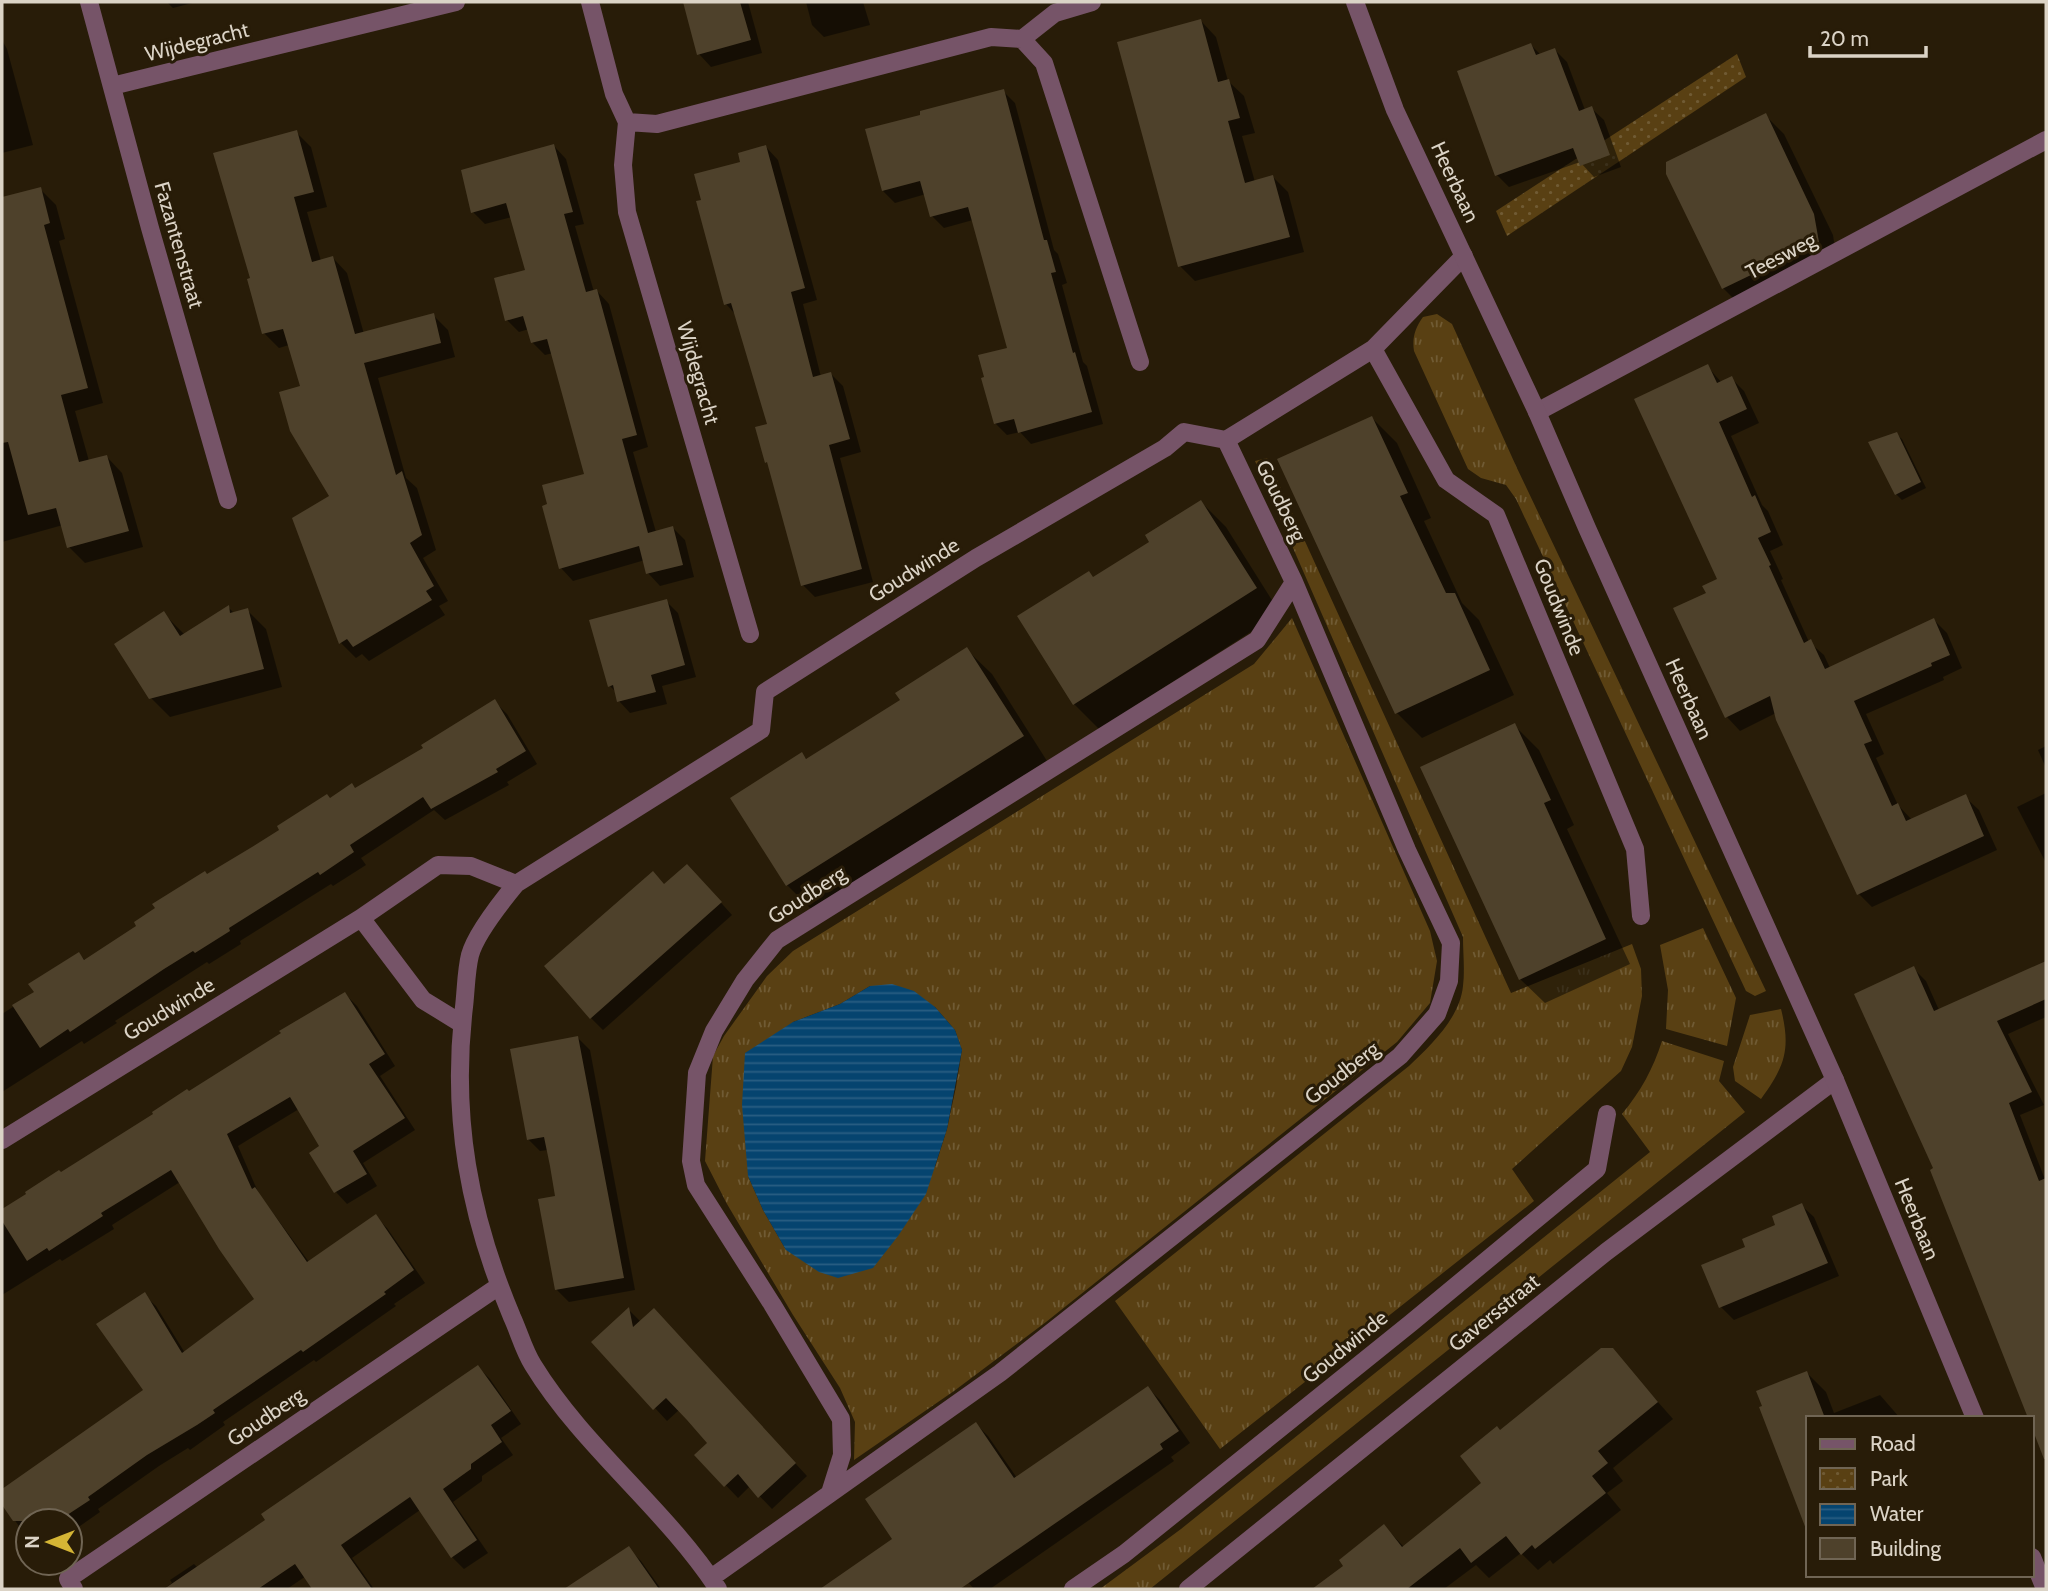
<svg xmlns="http://www.w3.org/2000/svg" width="2048" height="1591" viewBox="0 0 2048 1591" font-family="Cabin,sans-serif">
<defs>
<pattern id="grass-tufts" width="24" height="20" patternUnits="userSpaceOnUse" patternTransform="scale(1.75)"><rect width="24" height="20" fill="#594013"/><path d="M3 7l-1-3M5 7V3M7 7l1-3M15 17l-1-3M17 17v-4M19 17l1-3" fill="none" stroke="#705b34"/></pattern>
<pattern id="park-dots" width="8" height="8" patternUnits="userSpaceOnUse" patternTransform="scale(1.75)"><rect width="8" height="8" fill="#594013"/><path d="M2 2h.1M6 6h.1" fill="none" stroke="#705b34" stroke-width="1.8" stroke-linecap="round"/></pattern>
<pattern id="water-rules" width="6" height="5" patternUnits="userSpaceOnUse" patternTransform="scale(1.75)"><rect width="6" height="5" fill="#05446f"/><path d="M0 2.5h6" fill="none" stroke="#295e82"/></pattern>
</defs>
<rect width="100%" height="100%" fill="#281c08"/>
<path fill="url(#grass-tufts)" fill-rule="evenodd" d="M1437 314 1452 324 1516 466 1766 991 1755 996 1746 991 1516 499 1506 485 1481 478 1468 469 1414 351C1412 338 1415 328 1423 317Z
M1267 458 1511 993 1632 944 1641 969 1642 996 1632 1047 1621 1071 1512 1169 1534 1201 1220 1449 1115 1301 1409 1066C1430 1046 1460 1018 1463 986 1465 970 1463 953 1463 937L1255 461Z
M1292 618 1430 931 1437 961 1430 1003 1397 1042 1046 1322 954 1391 854 1460 855 1422 840 1388 793 1315 727 1204 705 1161 713 1056 724 1036 767 976 793 951 1254 664ZM870 986 935 1007 955 1030 962 1050 956 1087 947 1129 935 1167 786 1250 763 1210 748 1176 793 1022 840 1004Z
M1703 928 1736 998 1727 1046 1666 1029 1668 990 1660 945Z
M1781 1009C1791 1049 1785 1066 1761 1099L1735 1081 1733 1067 1750 1015Z
M1662 1041 1724 1061 1719 1081 1745 1112 1150 1589H1100L1181 1529 1650 1152 1622 1114C1641 1091 1653 1069 1662 1041Z"/>
<path fill="url(#park-dots)" d="M1737 54 1746 77 1507 236 1496 211Z"/>
<path fill="url(#water-rules)" d="M892 984 914 991 935 1007 955 1030 962 1050 947 1129 926 1194 898 1236 873 1268 838 1278 819 1272 786 1250 763 1210 748 1176 742 1105 745 1053 793 1022 840 1004 870 986Z"/>
<path fill="#0007" d="M167 2H196L173 8Z
M684 2H748L762 53 711 67 699 54Z
M806 2H863L870 25 824 37 812 25Z
M1201 21 1216 37 1228 81 1244 96 1255 133 1242 136 1255 182 1273 177 1288 192 1304 252 1195 281 1180 266Z
M2 40 7 49 33 145 2 153Z
M1531 45 1541 55 1555 50 1567 62 1585 110 1591 108 1604 120 1621 167 1594 177 1580 162 1509 187 1497 175Z
M1003 91 1015 103 1054 250 1058 254 1067 283 1062 285 1083 362 1087 366 1103 424 1031 444 1020 432 1007 435 995 423 1010 349 973 220 944 228 932 216 926 194 895 203 883 191Z
M1765 115 1784 134 1833 235 1837 261 1742 307 1723 288Z
M296 132 311 147 327 207 307 212 321 261 333 258 347 273 364 334 433 315 448 330 455 357 378 378 406 478 417 488 436 550 423 558 448 601 439 606 445 615 369 661 362 654 356 658 341 643 294 519 332 496 289 345 279 348 264 333Z
M554 146 566 159 584 224 575 226 594 292 597 291 609 304 648 447 633 452 656 532 673 528 685 540 694 577 660 586 648 573 645 560 573 581 561 568 586 475 553 353 545 355 533 343 529 329 519 332 507 320 527 271 512 217 485 224 473 212Z
M766 147 778 160 817 300 803 304 821 377 831 374 843 386 861 452 840 458 873 582 815 597 803 585 769 426 735 314 726 304 703 201 742 163Z
M40 189 56 205 65 239 59 241 103 403 75 411 89 461 107 457 122 473 143 547 85 563 69 547 63 525 2 542V365L15 361 2 313V199Z
M1707 366 1722 383 1731 378 1744 391 1759 423 1731 436 1762 505 1768 511 1783 545 1770 551 1783 579 1781 580 1809 642 1824 655 1830 668 1934 620 1947 633 1962 668 1943 677 1944 680 1866 714 1884 754 1876 758 1898 805 1912 820 1965 797 1979 810 1997 850 1872 907 1859 894 1776 713 1740 731 1727 717 1676 609 1708 594 1719 580Z
M1372 418 1397 443 1431 518 1424 521 1462 603 1479 620 1514 695 1422 738 1397 713 1279 460Z
M1896 434 1902 439 1926 488 1902 500 1896 494Z
M1201 502 1226 527 1280 613 1099 729 1074 704 1094 578 1151 543Z
M666 601 678 613 696 677 662 686 667 704 630 713 619 701 616 692 610 686Z
M228 607 235 614 247 610 266 629 282 687 170 717 151 698 164 614 185 635Z
M967 650 992 674 1047 761 812 910 787 885 732 799 802 755 808 760 902 701Z
M494 701 507 714 537 764 507 782 509 785 445 820 434 810 361 858 366 865 333 886 331 884 240 941 241 944 209 964 207 962 115 1021 117 1023 84 1044 82 1041 2 1092V1014L36 992 79 954 86 961 139 926 207 876 331 799 356 790 425 749Z
M1514 725 1539 750 1574 825 1567 829 1630 964 1545 1003 1520 979Z
M2046 746V768L2038 750Z
M2046 793V863L2017 807Z
M699 878 732 915 603 1030 591 1018 665 886Z
M2046 963V1017L2008 1034 2044 1105 2020 1115 2046 1182V1458L1935 1169 1914 969 1926 981 1939 1010Z
M345 994 357 1006 395 1066 380 1076 415 1130 363 1163 377 1186 347 1204 336 1192 322 1147 299 1109 238 1146 259 1194 309 1262 376 1217 387 1228 425 1283 394 1304 396 1306 316 1362 314 1360 223 1422 225 1425 190 1450 188 1448 159 1466 98 1509 100 1512 70 1533V1521H28V1539L2 1502V1491L145 1390 144 1295 156 1306 185 1353 256 1300 180 1182 112 1225 114 1229 62 1261 60 1259 2 1295V1212Z
M578 1038 590 1050 635 1290 569 1302 557 1290V1198L548 1150 540 1151 528 1139Z
M1801 1205 1814 1217 1839 1276 1734 1320 1721 1307 1747 1248 1778 1226Z
M629 1310 641 1322 666 1323 807 1476 772 1509 750 1486 738 1498 697 1455 710 1443 679 1410 667 1421 594 1342Z
M1612 1350 1673 1419 1613 1468 1623 1481 1607 1493 1621 1510 1553 1564 1550 1560 1538 1570 1521 1553 1489 1578 1476 1565 1444 1589H1315L1346 1566 1384 1526 1404 1547 1484 1484 1501 1432Z
M478 1367 490 1379 521 1424 501 1438 513 1455 482 1476V1481L453 1502 488 1553 464 1569 452 1557 420 1510 352 1558 374 1589H315L306 1576 287 1589H164L172 1583 170 1580 194 1564 198 1568 267 1521Z
M1807 1373 1826 1392 1834 1413 1880 1395 1900 1418H1808V1511L1804 1501Z
M1148 1388 1160 1400 1190 1443 1171 1457 1174 1461 990 1589H974L966 1580 953 1589H823L895 1539 976 1424 988 1436 1017 1478Z
M628 1548 641 1561 661 1589H603L591 1573Z"/>
<path fill="#4e412b" d="M683 2H740L751 40 697 55Z
M1201 19 1218 82 1229 79 1240 118 1228 121 1245 183 1273 175 1290 237 1178 267 1117 42Z
M1531 43 1536 55 1555 48 1579 111 1592 106 1610 155 1580 166 1573 148 1495 176 1457 71Z
M1004 89 1044 240H1047L1056 272 1051 273 1073 353 1075 352 1092 412 1018 433 1014 419 994 424 981 378 984 377 978 355 1007 348 968 207 930 217 920 181 882 191 865 129 920 115V111Z
M1766 113 1814 214 1819 242 1722 289 1666 174V162Z
M297 130 314 192 294 197 312 262 333 256 355 334 434 313 441 343 364 363 396 475 402 471 422 535 410 543 434 586 426 591 432 600 353 647 347 639 339 644 292 518 329 496 290 431 279 392 300 386 283 329 262 334 247 279 250 278 213 153Z
M554 144 573 212 564 214 586 292 597 289 637 435 622 439 648 533 673 526 683 565 646 574 639 546 559 569 542 506 547 504 542 485 584 474 547 339 531 343 523 316 505 321 494 278 525 270 506 203 471 213 461 170Z
M766 145 805 288 791 292 813 377 831 372 850 439 829 445 862 569 801 586 767 462 765 463 755 427 767 424 731 303 724 305 696 201 701 200 694 174 740 162 738 153Z
M41 187 50 223 44 225 88 388 61 395 79 462 107 455 129 531 67 548 56 508 28 515 8 442 2 443V197Z
M1708 364 1717 383 1732 376 1747 409 1719 422 1752 497 1755 495 1771 532 1758 538 1771 565 1769 566 1804 643 1811 639 1825 669 1934 618 1950 655 1931 663 1932 666 1854 701 1872 741 1864 744 1892 806 1898 803 1906 821 1966 794 1984 836 1857 895 1776 720 1770 696 1725 718 1673 608 1706 593 1702 586 1717 579 1634 399Z
M1372 416 1408 493 1400 496 1446 593H1455L1490 670 1395 714 1277 459Z
M1897 432 1921 482 1895 495 1868 442Z
M1201 500 1257 588 1073 705 1017 616 1089 571 1093 577 1149 542 1145 535Z
M667 599 685 665 651 675 656 692 617 702 613 685 608 687 589 620Z
M229 605 230 613 248 608 264 669 149 699 114 644 164 611 180 636Z
M967 647 1024 736 786 886 730 798 802 752 806 759 900 700 895 693Z
M495 699 526 751 496 769 498 772 431 809 423 797 350 845 354 852 320 875 318 872 229 928 230 931 195 953 193 951 164 969 70 1032 68 1029 40 1048 12 1005 34 992 28 984 79 952 84 960 136 926 134 922 155 908 152 904 205 871 207 874 252 847 279 830 277 826 327 794 330 798 352 783 355 788 423 748 421 745Z
M1515 723 1551 800 1544 803 1606 939 1519 980 1420 767Z
M687 864 722 902 590 1019 544 966 653 871 664 884Z
M2046 961V999L1997 1021 2032 1092 2009 1103 2039 1181 2046 1178V1459H2044L2032 1428V1418H2028L1930 1170 1933 1168 1854 994 1914 966 1934 1011Z
M345 992 385 1054 369 1064 405 1118 353 1151 367 1174 334 1193 309 1153 319 1146 290 1097 227 1134 252 1189 255 1187 307 1262 376 1214 414 1270 384 1292 386 1294 303 1352 301 1350 213 1410 215 1413 197 1425 147 1455 88 1497 90 1500 58 1521H13L2 1505V1489L143 1390 96 1324 145 1292 182 1353 254 1299 219 1249 171 1170 101 1213 103 1216 49 1251 47 1248 27 1261 2 1221V1209L26 1194 25 1192 59 1170 61 1172 153 1114 152 1112 187 1089 189 1091 281 1033 279 1031Z
M578 1036 624 1278 555 1290 538 1199 555 1196 550 1166 544 1137 527 1140 510 1049Z
M1802 1203 1828 1263 1719 1308 1701 1265 1745 1247 1742 1239 1775 1225 1772 1216Z
M629 1307 633 1327 654 1308 796 1463 758 1498 738 1474 724 1487 694 1455 707 1443 687 1420 666 1398 653 1410 591 1342Z
M1601 1348H1613L1658 1402 1598 1451 1608 1463 1592 1476 1606 1493 1535 1549 1532 1545 1521 1555 1506 1536 1471 1563 1460 1548 1407 1589H1312L1343 1566 1339 1560 1384 1524 1402 1547 1481 1483 1460 1456 1497 1426 1500 1430Z
M478 1365 511 1411 491 1425 502 1442 471 1464V1469L443 1489 477 1540 451 1558 410 1497 341 1545 372 1589H312L295 1564 258 1589H164L265 1520 261 1514Z
M1807 1371 1825 1418H1808V1528L1806 1529 1759 1407 1762 1406 1756 1391Z
M1148 1386 1179 1431 1160 1444 1163 1449 960 1589H820L892 1539 865 1499 976 1422 1014 1478Z
M629 1546 659 1589H564Z"/>
<g fill="none" stroke-linecap="round" stroke-linejoin="round">
<path stroke="#765468" stroke-width="18" d="M89 2 150 228 228 500
M590 2 614 94 627 122 623 165 627 212 750 634
M1022 39 1055 13 1092 2
M112 86 456 2
M627 122 657 124 991 37 1022 39 1044 63 1140 362
M1373 349 1446 480 1496 515 1635 849 1641 916
M1537 412 2046 140
M361 918 423 1000 462 1024
M2 1140 361 918 438 865 471 866 516 884
M830 1493 842 1455 841 1419 772 1304 696 1185 691 1161 697 1073 714 1031 745 980 777 940 1257 640 1294 582
M711 1578 1000 1373 1400 1056 1437 1014 1449 981 1451 943 1407 850 1294 582 1226 440
M74 1589 68 1579 499 1286
M718 1589C665 1508 584 1448 533 1365 524 1351 519 1332 512 1317 469 1215 451 1117 464 1007 466 990 466 971 470 955 476 933 502 901 516 884L761 730 765 692 976 558 1165 448 1184 432 1226 440 1373 349 1464 256
M1073 1589 1124 1554 1411 1323 1597 1169 1607 1114
M1188 1589 1606 1252 1835 1080"/>
<path stroke="#765468" stroke-width="18" d="M1355 2 1395 110 1537 412 1587 528 1835 1080 1975 1418
M2032 1557 2045 1589"/>
</g>
<g text-anchor="middle" stroke-width="6" stroke-linejoin="round" paint-order="stroke">
<g font-size="21" fill="#dbd3c6" stroke="#281c08">
<text transform="translate(197 42) rotate(-14)" y="7">Wijdegracht</text>
<text transform="translate(1455 182) rotate(65)" y="7">Heerbaan</text>
<text transform="translate(179 245) rotate(74)" y="7">Fazantenstraat</text>
<text transform="translate(1781 256) rotate(-28)" y="7">Teesweg</text>
<text transform="translate(698 373) rotate(74)" y="7">Wijdegracht</text>
<text transform="translate(1281 501) rotate(64)" y="7">Goudberg</text>
<text transform="translate(914 570) rotate(-32)" y="7">Goudwinde</text>
<text transform="translate(1559 607) rotate(68)" y="7">Goudwinde</text>
<text transform="translate(1689 699) rotate(66)" y="7">Heerbaan</text>
<text transform="translate(807 895) rotate(-33)" y="7">Goudberg</text>
<text transform="translate(169 1009) rotate(-31)" y="7">Goudwinde</text>
<text transform="translate(1342 1073) rotate(-38)" y="7">Goudberg</text>
<text transform="translate(1917 1219) rotate(68)" y="7">Heerbaan</text>
<text transform="translate(1494 1313) rotate(-39)" y="7">Gaversstraat</text>
<text transform="translate(1345 1347) rotate(-39)" y="7">Goudwinde</text>
<text transform="translate(266 1417) rotate(-34)" y="7">Goudberg</text>
</g>
</g>
<rect width="2048" height="1591" fill="none" stroke="#dbd3c6" stroke-width="7"/>
<rect x="1806" y="1416" width="228" height="161" fill="#281c08" stroke="#706554" stroke-width="2"/>
<rect x="1820" y="1439" width="35" height="10" fill="#765468" stroke="#706554" stroke-width="2"/>
<text x="1870" y="1451" font-size="21" fill="#dbd3c6">Road</text>
<rect x="1820" y="1468" width="35" height="21" fill="url(#park-dots)" stroke="#706554" stroke-width="2"/>
<text x="1870" y="1486" font-size="21" fill="#dbd3c6">Park</text>
<rect x="1820" y="1504" width="35" height="21" fill="url(#water-rules)" stroke="#706554" stroke-width="2"/>
<text x="1870" y="1521" font-size="21" fill="#dbd3c6">Water</text>
<rect x="1820" y="1538" width="35" height="21" fill="#4e412b" stroke="#706554" stroke-width="2"/>
<text x="1870" y="1556" font-size="21" fill="#dbd3c6">Building</text>
<g transform="translate(49 1542) rotate(270)"><circle r="33" fill="#281c08" stroke="#706554" stroke-width="2"/>
<path d="M0-5L12 26L0 18L-12 26Z" fill="#d5b535"/>
<text y="-10" font-size="19" font-weight="bold" text-anchor="middle" fill="#dbd3c6">N</text>
</g>
<path d="M1810 46v10h116v-10" fill="none" stroke="#dbd3c6" stroke-width="3.5"/>
<text x="1820" y="46" font-size="21" fill="#dbd3c6" stroke="#281c08" stroke-width="5" paint-order="stroke">20 m</text>
</svg>
